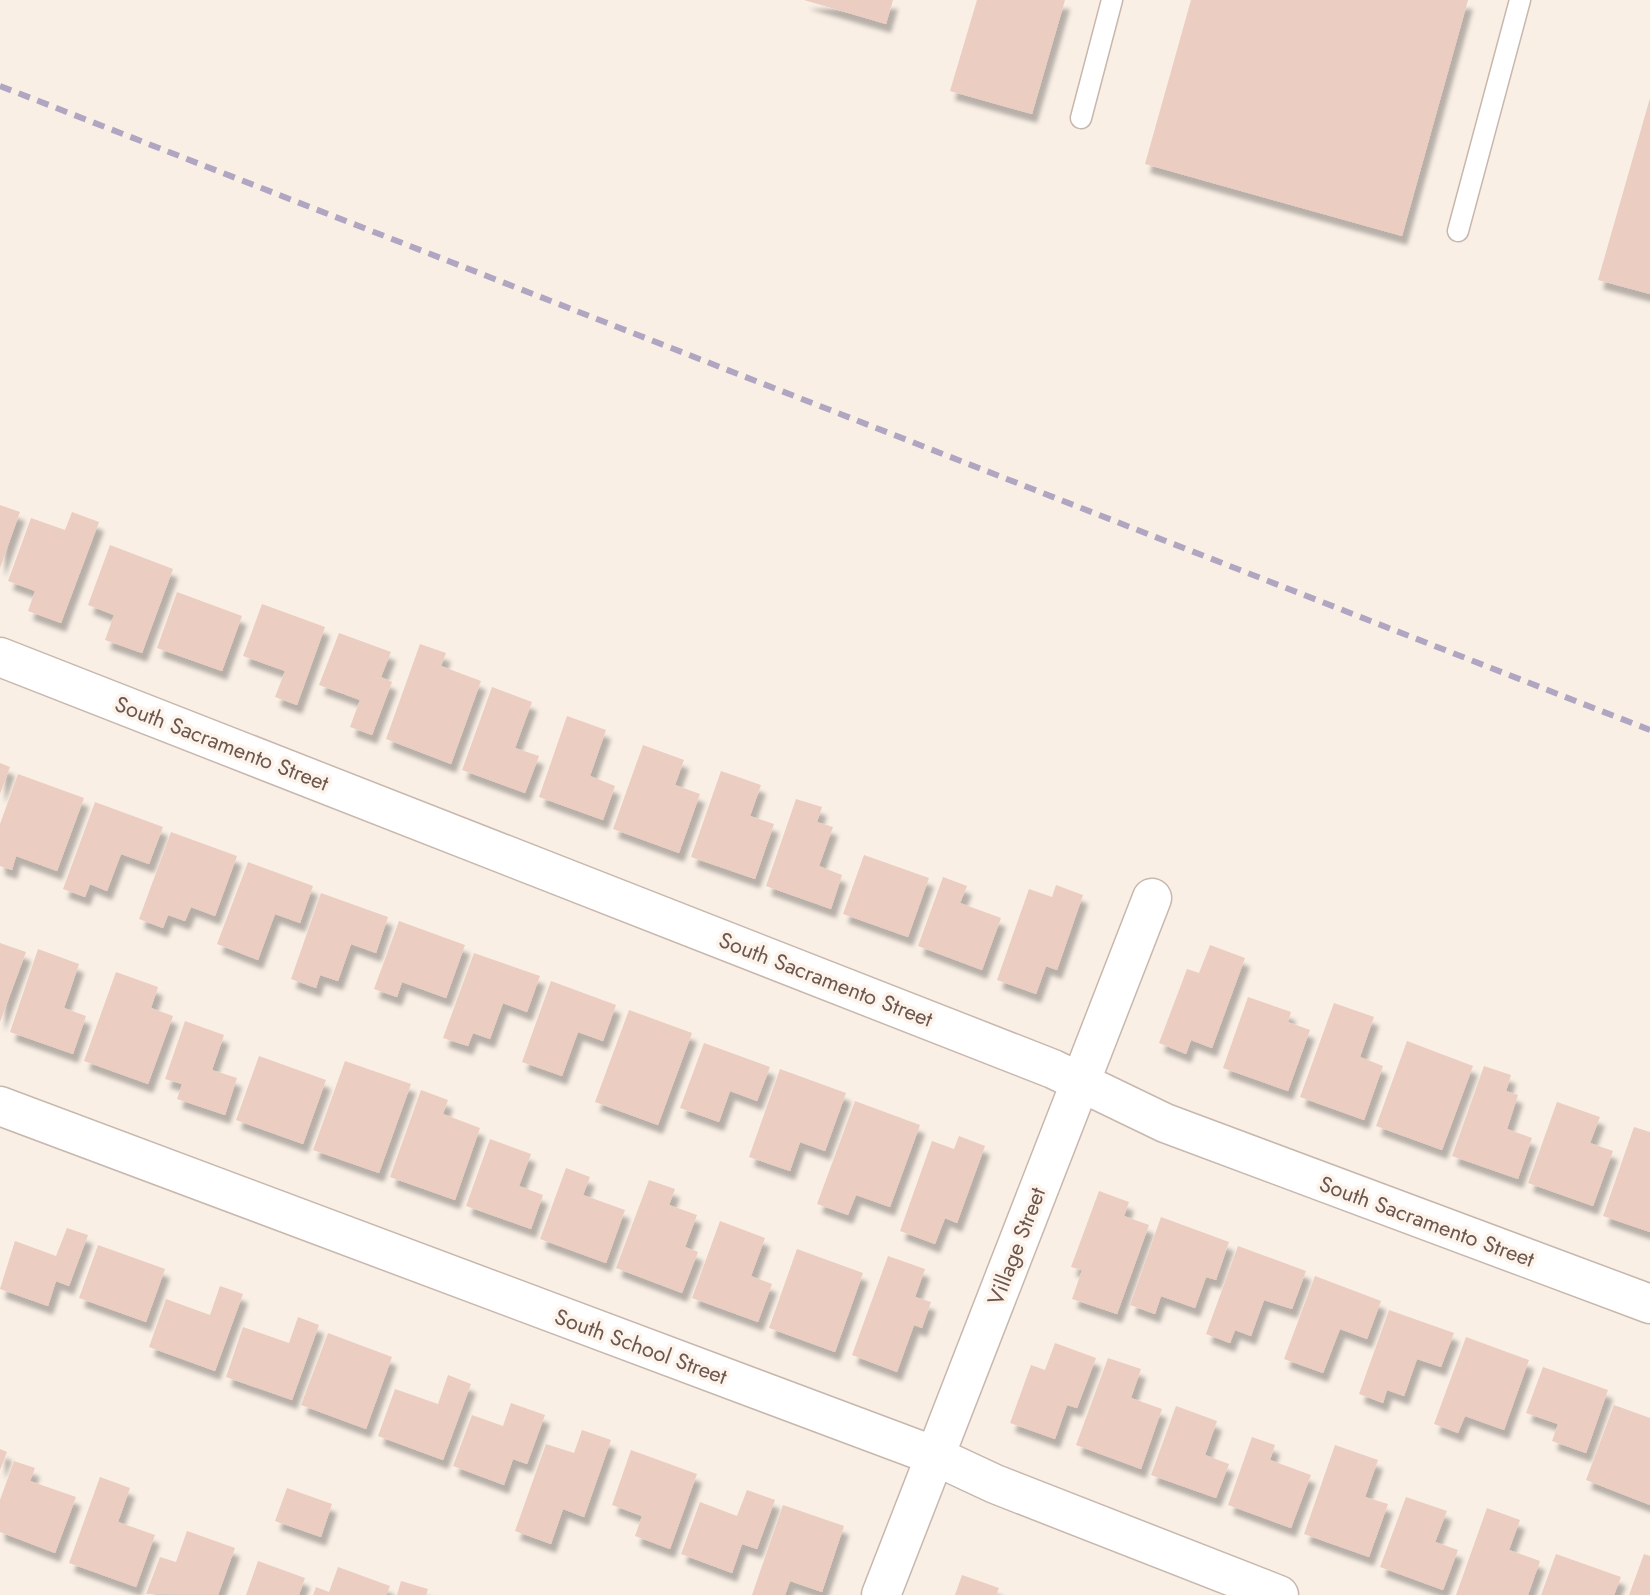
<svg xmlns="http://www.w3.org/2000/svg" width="1650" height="1595" viewBox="0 0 1650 1595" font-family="Jost,sans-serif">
<defs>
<filter id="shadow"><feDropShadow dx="5" dy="9" stdDeviation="2" flood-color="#0004"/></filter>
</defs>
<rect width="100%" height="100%" fill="#f9efe5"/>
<path fill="#ebcdc1" filter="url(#shadow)" d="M804 0H893L886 24Z
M977 0H1065L1032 114 950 91Z
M1191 0H1468L1402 236 1145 164Z
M1650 98V294L1598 280Z
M0 505 20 512 0 568Z
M72 512 99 522 61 623 28 611 35 591 8 581 31 518 65 530Z
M110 545 173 569 142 653 105 640 114 615 88 605Z
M177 592 242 616 222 671 157 648Z
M262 604 325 627 297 705 275 697 285 671 243 656Z
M339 633 391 652 381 677 392 682 372 735 350 727 360 700 319 685Z
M420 644 446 653 441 666 481 681 451 764 386 739Z
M492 687 532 702 515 748 539 756 525 793 462 770Z
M567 716 606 730 590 776 615 786 603 820 539 797Z
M643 745 684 760 675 785 700 794 679 853 613 829Z
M0 763 10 767 0 794Z
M721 771 761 785 750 816 774 824 755 879 691 857Z
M18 774 84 798 57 871 16 856 12 870 0 866V824Z
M796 799 822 807 817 822 833 827 819 866 842 875 831 909 766 886Z
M95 802 163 827 149 864 121 854 107 891 90 884 85 897 63 889Z
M171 832 237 856 215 916 191 907 185 921 168 915 163 928 139 919Z
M864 855 929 878 908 937 843 914Z
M248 862 313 886 300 923 275 914 258 960 217 944Z
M943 877 967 886 960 903 1001 918 982 970 918 946Z
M1056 885 1083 895 1057 970 1046 966 1036 994 997 980 1029 889 1052 897Z
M321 893 388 917 376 953 351 944 338 981 320 975 316 988 291 979Z
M399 921 465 945 446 998 402 982 397 997 374 989Z
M0 943 26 952 0 1022Z
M1210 945 1245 958 1212 1048 1191 1040 1186 1054 1159 1043 1187 969 1199 973Z
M38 949 79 964 64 1008 86 1016 73 1054 10 1032Z
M474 953 540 976 527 1012 503 1003 490 1039 473 1033 468 1046 443 1038Z
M116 972 158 987 151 1008 173 1016 148 1084 84 1061Z
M551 981 616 1005 603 1041 578 1032 562 1076 522 1062Z
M1248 997 1291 1012 1288 1022 1310 1030 1288 1091 1223 1068Z
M1334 1003 1374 1017 1360 1057 1383 1066 1364 1120 1300 1097Z
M629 1010 692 1033 658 1125 595 1102Z
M185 1021 224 1035 212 1070 237 1078 225 1115 177 1099 182 1084 165 1079Z
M1407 1041 1473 1066 1442 1150 1376 1126Z
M704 1043 770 1067 757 1101 730 1091 719 1122 680 1108Z
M259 1056 326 1080 303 1144 236 1120Z
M345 1061 411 1084 379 1173 313 1150Z
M1484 1066 1511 1075 1506 1091 1518 1095 1507 1129 1532 1138 1518 1179 1452 1156Z
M780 1069 846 1093 825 1151 800 1142 790 1171 749 1157Z
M421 1090 448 1100 443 1114 480 1128 455 1200 390 1177Z
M855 1101 920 1125 890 1207 856 1195 848 1215 817 1204Z
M1557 1102 1600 1117 1590 1143 1613 1151 1593 1206 1528 1183Z
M1634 1127 1650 1132V1232L1603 1216Z
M959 1136 985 1146 957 1223 945 1218 935 1244 900 1231 932 1141 954 1149Z
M490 1139 531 1154 519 1186 543 1195 531 1229 466 1206Z
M566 1168 590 1177 583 1195 625 1210 606 1263 540 1239Z
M649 1180 675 1189 669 1205 697 1215 685 1247 698 1252 682 1293 616 1268Z
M1099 1191 1129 1202 1124 1216 1149 1225 1117 1314 1072 1299 1082 1270 1071 1267Z
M1161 1217 1229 1242 1216 1280 1206 1277 1195 1308 1161 1296 1155 1314 1130 1305Z
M720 1221 765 1238 751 1276 772 1284 758 1322 692 1298Z
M67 1228 88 1235 69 1286 56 1281 48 1306 0 1289 15 1241 56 1256Z
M98 1245 165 1269 146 1322 79 1298Z
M1238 1246 1306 1271 1292 1309 1264 1300 1251 1336 1235 1330 1230 1343 1206 1334Z
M797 1249 863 1273 835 1352 769 1328Z
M888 1256 925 1269 915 1297 931 1302 922 1328 914 1325 897 1372 852 1355Z
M1315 1276 1381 1301 1367 1339 1340 1329 1323 1373 1284 1359Z
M220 1286 243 1294 215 1371 149 1347 166 1299 210 1315Z
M1389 1310 1454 1333 1441 1367 1417 1359 1404 1396 1387 1390 1383 1403 1359 1394Z
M298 1317 319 1325 292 1400 226 1377 243 1327 289 1343Z
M328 1333 392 1357 366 1429 301 1405Z
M1466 1337 1529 1360 1504 1430 1465 1416 1458 1433 1434 1424Z
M1055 1343 1096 1358 1077 1408 1067 1405 1055 1439 1010 1423 1031 1365 1045 1370Z
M1108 1358 1141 1369 1131 1398 1162 1409 1141 1469 1076 1445Z
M1543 1367 1608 1390 1586 1453 1552 1441 1558 1424 1526 1413Z
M448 1375 471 1384 443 1460 378 1436 395 1389 438 1404Z
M511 1403 545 1415 527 1464 513 1459 504 1485 453 1466 472 1415 503 1426Z
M1614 1405 1650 1418V1505L1586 1480Z
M1176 1406 1217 1421 1205 1455 1229 1464 1216 1498 1151 1475Z
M582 1430 611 1440 584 1517 563 1509 551 1544 515 1531 546 1444 574 1453Z
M1252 1437 1275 1445 1270 1460 1311 1475 1291 1528 1228 1505Z
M1335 1445 1378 1460 1365 1497 1388 1504 1369 1557 1304 1534Z
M0 1449 7 1452 0 1470Z
M631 1450 697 1474 670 1549 635 1536 642 1516 612 1505Z
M14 1461 35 1468 30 1481 76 1497 55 1553 0 1532V1500Z
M100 1477 130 1488 118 1522 155 1535 136 1587 69 1563Z
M287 1488 332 1504 321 1537 275 1521Z
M747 1490 775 1500 757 1549 742 1544 732 1573 681 1554 700 1502 737 1516Z
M1406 1497 1447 1511 1435 1542 1458 1550 1443 1590 1380 1567Z
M783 1505 844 1526 822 1592 790 1581 785 1595H752Z
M1487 1508 1520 1520 1509 1550 1540 1561 1528 1595H1456Z
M187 1531 235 1548 218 1595 146 1594 160 1557 176 1562Z
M1556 1554 1621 1577 1614 1595H1541Z
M1644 1554 1650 1556V1595H1629Z
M258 1561 305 1578 299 1595H246Z
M338 1567 390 1586 386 1595H313L316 1587 329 1592Z
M962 1575 999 1588 996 1595H955Z
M401 1581 428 1589 426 1595H397Z"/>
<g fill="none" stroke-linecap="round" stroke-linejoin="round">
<defs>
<path id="lane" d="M1081 118 1112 0
M1458 231 1520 0"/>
<path id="street" d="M0 657 1053 1069 1165 1123 1650 1304
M0 1106 935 1456 995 1484 1279 1595
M881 1595 1152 898"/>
</defs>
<use href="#lane" stroke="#c8b7ad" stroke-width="23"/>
<use href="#street" stroke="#c8b7ad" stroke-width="41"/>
<use href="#lane" stroke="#fff" stroke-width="20"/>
<use href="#street" stroke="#fff" stroke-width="38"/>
<path stroke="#b1a6c1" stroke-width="6" stroke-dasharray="12 8" stroke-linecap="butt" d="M0 86 1650 730"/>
</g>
<g text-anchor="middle" stroke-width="7" stroke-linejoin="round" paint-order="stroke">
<g font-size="22" fill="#6e564e" stroke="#fcf4eb">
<text transform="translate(222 743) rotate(21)" y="8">South Sacramento Street</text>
<text transform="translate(826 979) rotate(21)" y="8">South Sacramento Street</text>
<text transform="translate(1427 1221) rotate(20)" y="8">South Sacramento Street</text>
<text transform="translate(1016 1246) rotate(-69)" y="8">Village Street</text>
<text transform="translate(641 1346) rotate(20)" y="8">South School Street</text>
</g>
</g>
</svg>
